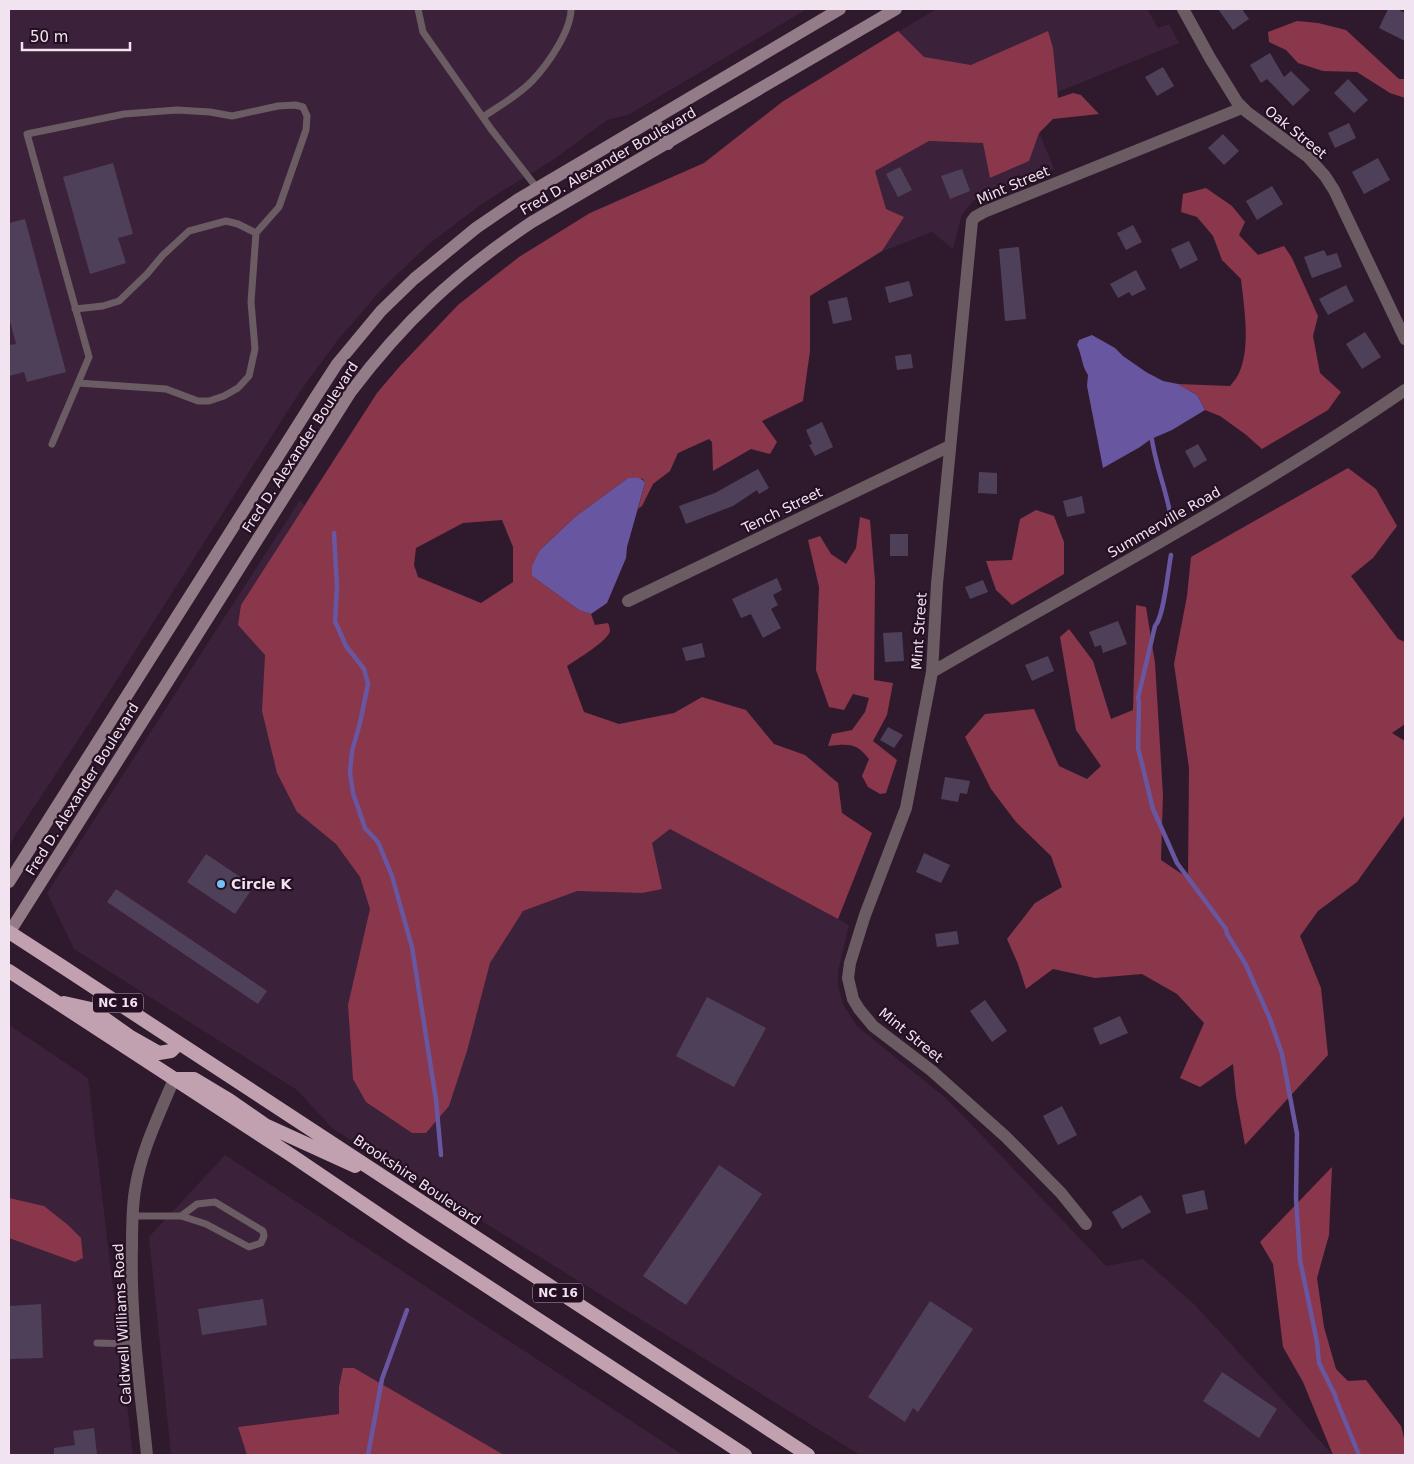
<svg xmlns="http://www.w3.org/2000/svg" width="1414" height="1464" viewBox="0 0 1414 1464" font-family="'DejaVu Sans',sans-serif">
<rect width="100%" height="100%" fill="#2f1a2d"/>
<path fill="#3b2139" d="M9 9H807L628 115 607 120 556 158 483 203 429 244 381 290 337 341 301 390 88 725 9 845Z
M936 9H1147L1158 28 1169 24 1179 43 1028 104 1054 169 999 189 973 201 962 214 953 249 932 232 686 328 703 398 352 581 503 738 849 925 838 972V987L844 1006 857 1026 948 1100 1106 1266 1143 1259 1195 1305 1333 1455H860L333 1129 297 1090 74 949 47 893 300 500 304 505 377 393 400 366 458 305 519 257 590 213 704 163 782 102Z
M9 1025 88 1078 133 1455H9Z
M225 1155 683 1455H171L149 1237Z"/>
<path fill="#8a364b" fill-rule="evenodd" d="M1297 21 1318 23 1346 30 1399 79H1405V98L1390 93 1357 72 1323 71 1298 63 1286 50 1269 42 1268 32Z
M898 31 924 57 971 65 1048 31 1053 48 1058 98 1073 93 1081 95 1099 114 1053 119 1039 133 1029 161 990 178 983 143 929 141 875 171 886 209 904 217 882 251 810 296V351L803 401 762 421 777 442 770 454 751 449 713 471 712 442 709 439 678 453 670 471 653 484 642 506 638 509 645 483 643 479 628 478 576 516 540 550 532 576 579 610 591 614 595 625 608 623C609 625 610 629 610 631 609 640 576 660 567 666L584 712 619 724 674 713 702 697 746 710 774 744 805 755 838 783 842 813 872 833 838 919 670 829 652 843 662 889 642 893 577 891 523 911 490 963 467 1051 449 1106 426 1133H412L366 1102 353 1079 348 1005 370 909 360 877 336 844 297 812 277 773 262 711 265 655 238 625 241 605 377 393 400 366 458 305 519 257 590 213 704 163 782 102ZM502 520 513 547V582L481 603 418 577 414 565 416 548 463 523Z
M1206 188 1232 206 1245 222 1239 235 1258 255 1284 246 1292 258 1318 316 1313 336 1320 373 1341 392 1328 410 1262 449 1245 434 1220 416 1205 410 1197 395 1178 384 1230 386C1233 382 1237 378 1239 373 1251 347 1244 307 1241 279L1222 260 1213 236 1197 217 1181 212 1183 194Z
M1348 468 1376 489 1397 526 1373 558 1351 576 1398 639 1405 642V724L1392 733 1405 741V815L1357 882 1318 911 1300 936 1321 988 1328 1055 1245 1145 1236 1096 1233 1064 1200 1087 1180 1078 1204 1023 1177 994 1142 974 1095 978 1053 969 1026 989 1018 964 1007 939 1035 903 1062 887 1051 856 1016 822 991 789 965 737 985 714 1034 709 1059 766 1087 779 1101 766 1076 730 1060 637 1069 629 1093 661 1111 719 1133 710 1136 605 1146 607 1155 663 1163 795 1161 860 1188 878 1189 768 1174 664 1187 596 1191 557Z
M1036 510 1054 516 1064 542V574L1012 605 996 590 986 561 1012 560 1020 519Z
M860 517 870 520 875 581 874 680 893 683 887 715 873 741 897 760 886 793 880 794 868 787 862 776 869 759C856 742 848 744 828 746L832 734 852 730 865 712 869 698 853 694 844 710 829 707 816 670 819 587 808 540 820 536 831 554 846 564 856 548Z
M1332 1167 1329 1235 1317 1278 1324 1327 1336 1369 1348 1381 1366 1380 1401 1426 1405 1442V1455H1333L1303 1382 1283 1347 1273 1264 1260 1242Z
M9 1198 44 1206 68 1225 81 1238 83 1258 75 1262 9 1238Z
M343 1368H354L504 1455H247L238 1427 339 1414V1387Z"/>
<path fill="#6956a1" d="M1092 335 1115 348 1123 356 1146 372 1163 381 1178 384 1197 395 1205 410 1172 430 1151 439 1140 447 1103 468 1087 386 1088 375C1082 367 1082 355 1077 345L1079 340Z
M628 478C635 478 641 476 645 483L627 547 626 558 607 603 591 614 579 610 532 576V566L540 550 576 516Z"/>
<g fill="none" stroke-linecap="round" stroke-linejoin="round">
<path stroke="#6956a1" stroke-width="4.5" d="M1151 433C1154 461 1165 486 1170 513
M334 533 337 587 335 621 346 646 364 669 368 684 360 723 352 751 350 772 353 793 365 828 378 842 392 876 412 947 436 1100 441 1155
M1171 555C1168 570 1164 617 1155 626L1138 698 1139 702 1138 748 1153 809 1177 863 1226 929 1227 934 1245 963 1270 1019 1282 1054 1297 1134 1296 1198 1300 1260 1317 1342 1319 1363 1335 1395 1336 1399 1359 1455
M368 1455 382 1379 407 1310"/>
</g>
<path fill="#4f4059" d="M1218 9H1242L1249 19 1233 30Z
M1388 9H1397L1405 13V41L1379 28Z
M1270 53 1284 77 1291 71 1310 90 1293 106 1267 79 1261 83 1250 65Z
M1163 67 1174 86 1157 96 1145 77Z
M1348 79 1368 100 1354 113 1334 93Z
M1349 123 1356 138 1335 148 1328 133Z
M1223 134 1239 151 1224 165 1208 148Z
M1378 158 1390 180 1364 194 1352 172Z
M113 163 133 234 118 238 126 263 90 274 63 177Z
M900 167 912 190 898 197 886 174Z
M962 169 970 191 950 199 941 176Z
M1272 186 1283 204 1257 220 1246 201Z
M25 219 66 372 27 382 24 372 9 376V345L16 344 9 317V223Z
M1133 225 1142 242 1126 250 1117 233Z
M1189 241 1198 260 1180 269 1171 249Z
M1019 247 1026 319 1005 321 999 249Z
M1324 250 1327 256 1337 253 1342 267 1312 278 1304 257Z
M1136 270 1146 289 1132 296 1129 292 1118 298 1110 284Z
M909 281 913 296 889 303 885 287Z
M1346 285 1354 301 1328 315 1319 299Z
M847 297 852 320 833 324 828 301Z
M1365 332 1381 357 1362 369 1346 344Z
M911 354 913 368 897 370 895 356Z
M822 422 833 447 815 456 809 445 812 444 806 430Z
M1198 444 1207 460 1194 468 1185 451Z
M758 469 769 488 759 494 757 490 733 506 686 524 679 506 715 493Z
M979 472 997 473V494L978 493Z
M1082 496 1085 513 1067 517 1063 501Z
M890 534H908V556H890Z
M777 578 782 590 773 595 778 605 771 609 781 628 763 638 751 614 741 618 732 599Z
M983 580 988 592 970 599 965 587Z
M1118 621 1127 644 1103 653 1101 645 1095 647 1089 632Z
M902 632 904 661 885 662 883 633Z
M702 643 705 657 686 661 682 648Z
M1048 656 1054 671 1032 681 1025 665Z
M888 727 903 735 894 748 880 740Z
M945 777 970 781 967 794 960 793 958 802 941 799Z
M924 853 950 865 941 883 916 872Z
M206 854 254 886 235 914 187 882Z
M116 889 267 991 258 1004 107 902Z
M957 931 959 944 937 947 935 934Z
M707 997 766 1028 734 1087 676 1056Z
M985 1000 1007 1031 992 1042 970 1011Z
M1120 1016 1128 1033 1100 1045 1093 1028Z
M1062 1106 1077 1135 1058 1145 1043 1116Z
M719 1165 762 1194 686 1305 643 1276Z
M1204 1190 1208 1209 1186 1214 1182 1195Z
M1141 1195 1151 1212 1122 1229 1112 1212Z
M263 1299 267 1325 202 1335 198 1309Z
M930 1301 973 1329 918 1412 913 1408 905 1422 868 1397Z
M41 1304 43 1358 9 1359V1306Z
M1222 1372 1277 1409 1259 1438 1203 1401Z
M94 1428 97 1455H54V1448L75 1445 73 1431Z"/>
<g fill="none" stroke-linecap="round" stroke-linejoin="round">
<path stroke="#6a5c62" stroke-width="7" d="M418 9 423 32 491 129 537 188
M483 117C499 106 519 95 533 80 548 64 571 31 571 9
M75 309 103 306 119 301 147 274 163 255 189 231 226 221 238 224 256 233
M52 444 89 357 27 134 124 114 177 110 210 112 232 116 278 106 295 105 303 107 307 116 306 130 279 207 256 233 251 302 255 349 249 376 238 388 224 396 209 401H198L166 389 78 383
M132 1216H181L206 1224 249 1247 261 1243 264 1236 263 1231 215 1202 197 1204 181 1216
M97 1343 135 1344"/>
<path stroke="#6a5c62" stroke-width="12" d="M1183 9 1210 58 1237 102 1247 112 1308 157 1325 176 1334 190 1405 339
M628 601 950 446
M932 672C1091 580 1254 494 1405 390
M1086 1224 1061 1193 1006 1137 932 1071 873 1026 859 1009 853 999 848 978 850 963 865 915 906 808 932 672 937 584 972 221 975 217 984 212 1242 108
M147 1455C140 1386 130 1316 132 1247 132 1228 132 1208 135 1190 141 1151 159 1115 174 1079"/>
<path stroke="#937c87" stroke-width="12" d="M653 120 668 144
M9 882 315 398 337 364 381 311 414 279 476 228 517 200 840 9
M9 933 350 393C404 321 457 272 532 222L896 9"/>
<path stroke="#c1a1b0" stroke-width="14" d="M9 932C276 1105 541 1281 808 1455
M9 971 291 1155 412 1237 745 1455
M64 1003 91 1009 129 1036 159 1053 171 1051 179 1043
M174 1079H194L229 1100 265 1125 355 1166"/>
</g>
<circle fill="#70c1f4" stroke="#251023" stroke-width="2" cx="221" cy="884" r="5"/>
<g text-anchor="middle" stroke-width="4.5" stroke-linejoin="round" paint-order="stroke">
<g fill="#251023" stroke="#b4a4b2" stroke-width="1">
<rect x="93" y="993.5" width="50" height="19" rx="4"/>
<rect x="533" y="1283.5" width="50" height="19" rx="4"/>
</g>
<g font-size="12" font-weight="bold" fill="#f1e3ef">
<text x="118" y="1007">NC 16</text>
<text x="558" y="1297">NC 16</text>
</g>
<g font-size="14" fill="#f1e3ef" stroke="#251023">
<text transform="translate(1296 132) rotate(39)" y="5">Oak Street</text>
<text transform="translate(608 161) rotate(-30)" y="5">Fred D. Alexander Boulevard</text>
<text transform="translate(1013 185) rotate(-23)" y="5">Mint Street</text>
<text transform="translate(300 447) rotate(-57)" y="5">Fred D. Alexander Boulevard</text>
<text transform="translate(782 510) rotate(-26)" y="5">Tench Street</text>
<text transform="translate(1164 522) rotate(-30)" y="5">Summerville Road</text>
<text transform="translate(919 631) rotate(-86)" y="5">Mint Street</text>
<text transform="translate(82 789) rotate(-58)" y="5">Fred D. Alexander Boulevard</text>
<text transform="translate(911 1035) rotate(39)" y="5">Mint Street</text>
<text transform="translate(417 1180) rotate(34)" y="5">Brookshire Boulevard</text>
<text transform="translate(122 1324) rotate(-93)" y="5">Caldwell Williams Road</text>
</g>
<g font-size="14" font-weight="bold" fill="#f1e3ef" stroke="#251023" text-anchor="start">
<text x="231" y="889">Circle K</text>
</g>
</g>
<rect width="1414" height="1464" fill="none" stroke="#f1e3ef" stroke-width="20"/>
<path d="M22 42v8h108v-8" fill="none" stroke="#f1e3ef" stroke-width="2.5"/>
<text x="30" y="42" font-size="15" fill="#f1e3ef" stroke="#251023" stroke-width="4" paint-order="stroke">50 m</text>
</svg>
